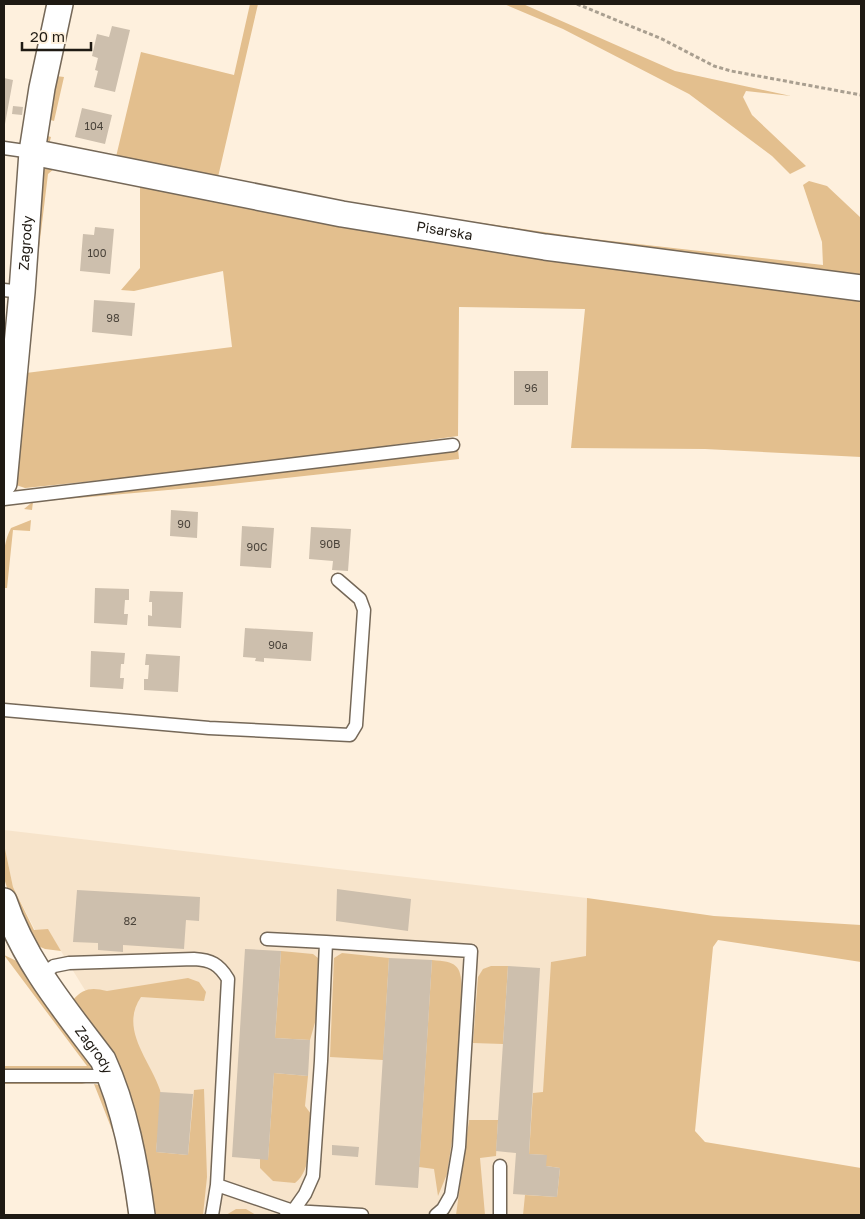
<svg xmlns="http://www.w3.org/2000/svg" width="865" height="1219" viewBox="0 0 865 1219" font-family="'Golos Text',sans-serif">
<rect width="100%" height="100%" fill="#fef0dd"/>
<path fill="#f7e4cb" d="M4 830 587 898 585 1215H160L96 1008 48 930H35L13 887 4 844Z"/>
<path fill="#e3bf8e" d="M250 4H258L218 177 372 207 585 238 823 265 822 242 803 185 809 181 827 186 861 218V283L571 245 46 151 44 135 51 137 48 148 115 161 141 52 234 75Z
M504 4H523L675 71 791 96 746 91 743 97 752 115 806 166 790 174 772 156 689 94 563 29Z
M56 76 64 77 54 121 47 119Z
M48 165 861 296V457L705 449 571 448 585 309 459 307 458 436 250 465 25 488 13 484 26 373 232 347 223 271 134 291 121 290 140 268V181L55 168 48 174 39 248H32L41 170Z
M458 449 459 459 213 486 33 502 32 510 24 509 36 499 298 470Z
M31 520 30 531 13 530 7 588H4C4 567 1 547 11 528Z
M4 844 13 887 34 930 48 929 61 951 45 949 36 945 11 901 4 878Z
M587 898 714 916 861 925V962L718 940 713 947 695 1131 705 1142 861 1168V1215H523L525 1195 557 1197 560 1168 546 1166V1155L529 1154 533 1093 543 1092 551 962 586 956Z
M281 951 313 954 318 958 316 1019 310 1040 275 1038Z
M342 953 389 958 383 1060 330 1057 334 958Z
M4 955 25 965 96 1069 91 1071 4 1073V1066H87Z
M432 960C456 962 461 964 462 989L452 1141 447 1174 438 1196 434 1169 419 1167Z
M491 966H508L503 1044 473 1043 478 977 483 969Z
M188 978 199 982 206 992 204 1001 141 997C119 1029 150 1060 160 1090 163 1101 157 1139 156 1152L188 1155 194 1090 204 1089 207 1177 203 1215H151L73 1000C83 988 92 987 107 991Z
M274 1073 308 1076 305 1106 311 1114C309 1135 313 1170 295 1183L273 1181 260 1168V1159H268Z
M4 1081H74L86 1084H4Z
M94 1084 105 1086 136 1215H128L118 1145Z
M469 1120H498L496 1156 480 1158 485 1215H456Z
M236 1209H246L256 1215H226Z"/>
<path fill="#cdbfad" d="M112 26 130 30 115 92 94 87 98 71 95 70 98 58 92 56 97 34 109 37Z
M4 78 13 80 5 124H4Z
M13 106 23 107 22 115 12 114Z
M82 108 112 115 105 144 75 137Z
M95 227 114 229 110 274 80 271 83 234 94 235Z
M94 300 135 303 132 336 92 332Z
M514 371H548V405H514Z
M171 510 198 512 197 538 170 536Z
M242 526 274 528 271 568 240 566Z
M311 527 351 529 348 571 332 570 333 561 309 559Z
M95 588 129 589V600H125L124 614H128L127 625 94 623Z
M150 591 183 592 181 628 148 626V615L152 616V602H149Z
M245 628 313 632 311 661 264 658V662L255 661 256 658 243 657Z
M91 651 125 653 124 664H121L120 678H124L123 689 90 687Z
M146 654 180 656 178 692 144 690V679H148L149 665H145Z
M337 889 411 899 408 931 336 921Z
M77 890 200 897 199 921 186 920 184 949 123 945V952L98 950V943L73 942Z
M245 949 281 951 275 1038 310 1040 308 1076 274 1073 268 1160 232 1157Z
M389 958 432 960 418 1188 375 1185Z
M508 966 540 968 529 1154 547 1155 546 1166 560 1168 557 1197 513 1194 516 1153 496 1151Z
M160 1092 193 1094 188 1155 156 1152Z
M332 1145 359 1147 358 1157 332 1155Z"/>
<g fill="none" stroke-linecap="round" stroke-linejoin="round">
<defs>
<path id="lane" d="M4 148 32 152
M4 290 22 292
M4 499 453 445
M4 710 209 728 350 735 356 725 364 610 360 599 338 580
M267 939 326 942
M41 975 54 966 69 963 194 959C211 960 219 964 228 979L217 1185
M4 1076H110
M500 1166V1215
M212 1215 217 1185 293 1211 362 1215
M286 1215 293 1211 305 1194 313 1176 321 1061 326 942 471 951 459 1147 451 1195 443 1209 436 1215"/>
<g id="street">
<path id="s1" d="M32 152 342 214 545 247 861 288"/>
<path id="s2" d="M4 483 22 292 32 152 42 88 60 4"/>
<path id="s3" d="M4 901C24 961 66 1011 103 1060 125 1108 135 1163 142 1215"/>
</g>
</defs>
<use href="#lane" stroke="#756858" stroke-width="15"/>
<use href="#street" stroke="#756858" stroke-width="28"/>
<path stroke="#a99f90" stroke-width="3" stroke-dasharray="4 2.5" stroke-linecap="butt" d="M577 4 662 39 714 66 731 71 861 95"/>
<use href="#lane" stroke="#fff" stroke-width="12"/>
<use href="#street" stroke="#fff" stroke-width="25"/>
</g>
<g text-anchor="middle" stroke-width="4.5" stroke-linejoin="round" paint-order="stroke">
<g font-size="11" fill="#4a433a">
<text x="94" y="130">104</text>
<text x="97" y="257">100</text>
<text x="113" y="322">98</text>
<text x="531" y="392">96</text>
<text x="184" y="528">90</text>
<text x="330" y="548">90B</text>
<text x="257" y="551">90C</text>
<text x="278" y="649">90a</text>
<text x="130" y="925">82</text>
</g>
<g font-size="14" fill="#1f1a13" stroke="#fef0dd">
<text dy="5" stroke="none"><textPath href="#s1" startOffset="420">Pisarska</textPath></text>
<text dy="5" stroke="none"><textPath href="#s2" startOffset="241">Zagrody</textPath></text>
<text dy="5" stroke="none"><textPath href="#s3" startOffset="175">Zagrody</textPath></text>
</g>
</g>
<rect width="865" height="1219" fill="none" stroke="#1f1a13" stroke-width="10"/>
<path d="M22 42v8h69v-8" fill="none" stroke="#1f1a13" stroke-width="2.5"/>
<text x="30" y="42" font-size="15" fill="#1f1a13" stroke="#fef0dd" stroke-width="4" paint-order="stroke">20 m</text>
</svg>
